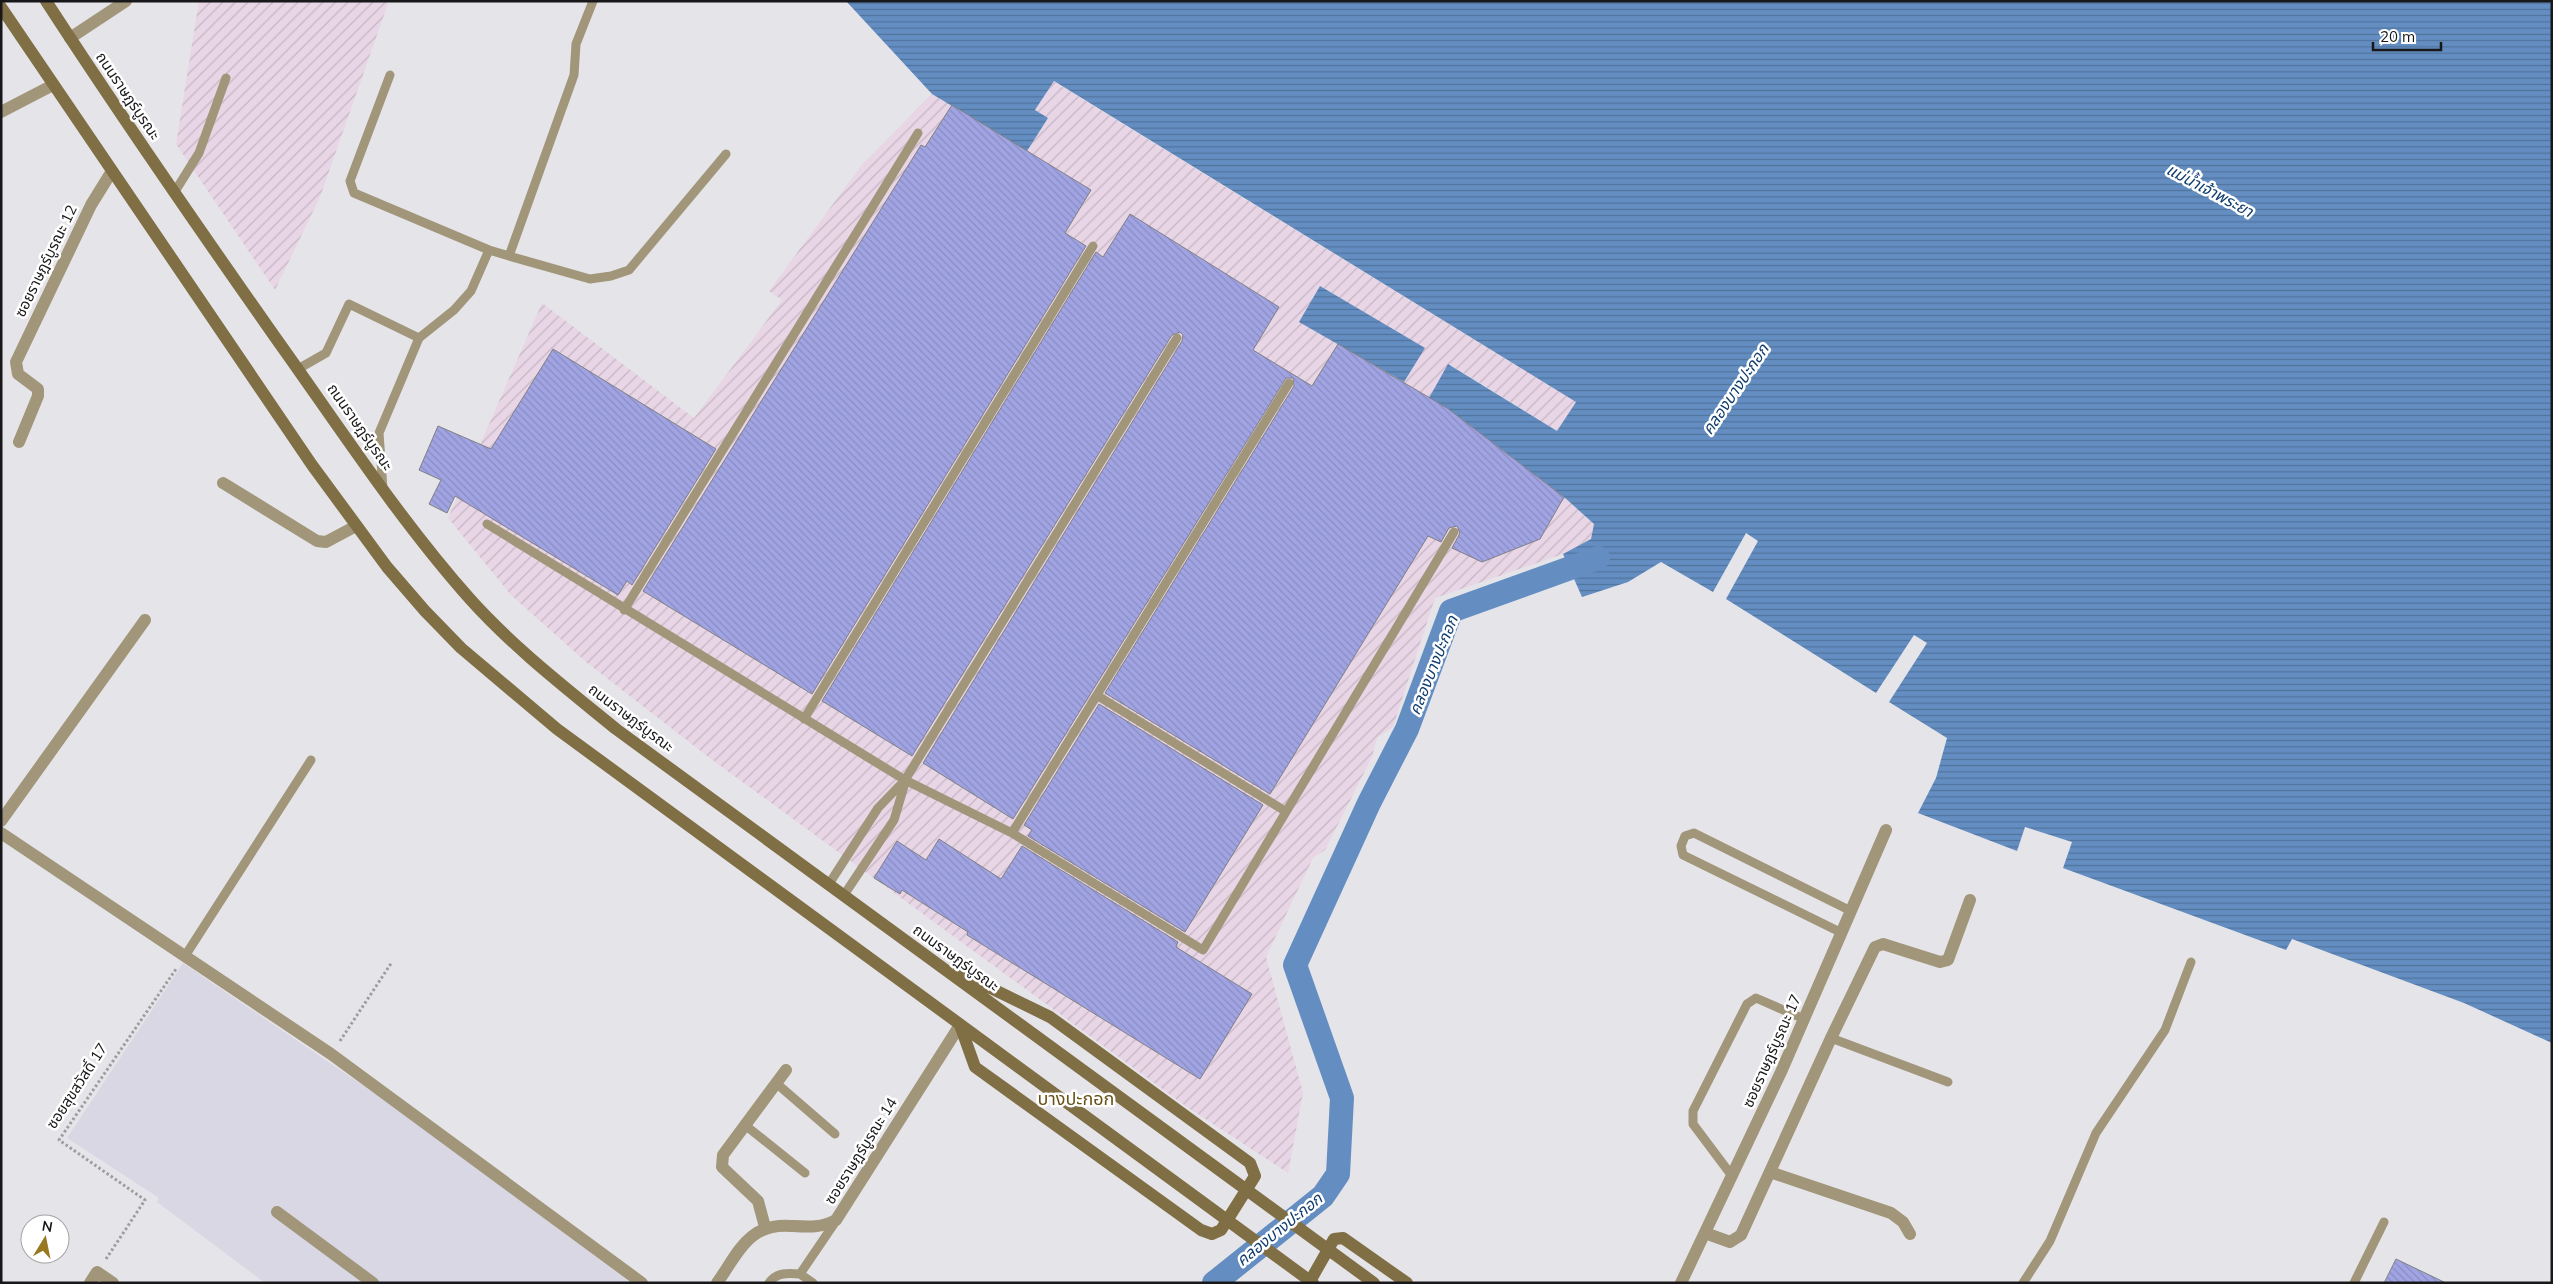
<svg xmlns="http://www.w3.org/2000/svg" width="2553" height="1284" viewBox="0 0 2553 1284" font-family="Mulish,'Noto Sans Thai',sans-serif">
<defs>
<pattern id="industrial-furrows" width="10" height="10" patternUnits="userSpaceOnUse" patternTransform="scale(1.25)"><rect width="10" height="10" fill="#e8d5e5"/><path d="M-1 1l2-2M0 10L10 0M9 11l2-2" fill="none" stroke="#c6b6c4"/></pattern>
<pattern id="water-rules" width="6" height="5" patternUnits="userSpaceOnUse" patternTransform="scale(1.25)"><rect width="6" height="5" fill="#648ec2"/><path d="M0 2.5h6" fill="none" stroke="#51739d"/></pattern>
<pattern id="building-back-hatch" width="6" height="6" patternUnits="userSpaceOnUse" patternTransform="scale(1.25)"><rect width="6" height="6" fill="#a1a4e3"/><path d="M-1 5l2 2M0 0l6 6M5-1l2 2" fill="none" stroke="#8a8cc2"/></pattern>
</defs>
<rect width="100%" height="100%" fill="#e5e5e9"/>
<path fill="#d8d7e3" d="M183 963 405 1114 631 1283H265L157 1202 159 1198 67 1138Z"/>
<path fill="url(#industrial-furrows)" d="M199 1H389L320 197 275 290 176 144Z
M1053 81 1576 402 1557 431 1449 364 1447 408 1564 497 1594 524 1591 539 1563 554 1435 598 1393 727 1377 738 1372 757 1325 850 1313 858 1266 957 1303 1093 1288 1173 1187 1107 711 759 586 662 511 595 448 518 542 303 694 418 782 300 769 291 861 166 932 94 952 105 1047 118 1035 110Z"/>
<path fill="url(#water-rules)" d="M846 1H2552V1043L2464 1003 2292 939 2286 950 2063 868 2072 842 2025 827 2017 851 1918 813 1936 778 1947 738 1889 702 1927 643 1914 635 1876 693 1726 599 1758 541 1746 533 1713 592 1661 562 1628 582 1582 597 1563 554 1591 539 1594 524 1564 497 1447 408 1429 398 1448 364 1557 431 1576 402 1054 81 1035 110 1048 118 1027 151 932 94Z
M1320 286 1425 348 1404 382 1299 322Z"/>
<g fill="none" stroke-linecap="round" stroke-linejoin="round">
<path stroke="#648ec2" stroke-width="24" d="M1214 1283 1323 1196 1338 1174 1342 1098 1295 965 1369 803 1407 729 1451 611 1598 558"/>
</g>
<path fill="url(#building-back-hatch)" stroke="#7f7f83" d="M952 105 1091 190 1065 233 1086 246 812 694 643 591 921 145 925 147Z
M1130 214 1279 307 1253 350 1312 386 1338 344 1447 408 1564 497 1540 539 1482 562 1452 548 1460 533 1457 526 1449 528 1441 542 1428 536 1270 794 1105 693 1294 386 1293 378H1286L1013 819 923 763 1182 341 1183 335 1180 332 1172 335 912 756 822 701 1096 252 1103 257Z
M553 349 716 449 632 585 627 581 618 595 455 496 447 513 429 504 441 480 419 470 438 426 491 449Z
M1099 704 1263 805 1185 932 1028 836 1032 830 1024 825Z
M939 839 1001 879 1022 846 1178 942 1176 947 1252 994 1200 1079 967 935 968 932 902 890 900 894 874 878 897 841 926 860Z
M2396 1259 2446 1283H2384Z"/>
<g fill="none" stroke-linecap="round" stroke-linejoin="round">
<path stroke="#9d9da0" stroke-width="3" stroke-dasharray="2.5 2.5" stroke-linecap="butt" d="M340 1041 392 962
M106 1259 145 1200 59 1140 176 969"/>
<path stroke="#a1957a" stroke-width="9" d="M390 75 350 181 354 193 489 250 509 256 590 279 611 276 629 270 726 154
M174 193 199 153 226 78
M509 256 574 75 576 44 593 1
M298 369 326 353 349 304 419 338
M383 489 379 433 419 338 454 310 471 291 489 250
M487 524 905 780 1012 833 1203 950 1454 532
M624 610 918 133
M1098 696 1285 811
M804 719 1093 246
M1012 833 1289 383
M829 884 878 808 905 780 1177 338
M844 895 894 820 905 783
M1842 933 1683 855 1681 846 1685 836 1694 833 1851 911
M185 956 311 760
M1831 1038 1948 1082
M776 1083 835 1134
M745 1125 805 1173
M1732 1176 1693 1124V1111L1747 1004 1756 998 1804 1019
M769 1283C776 1272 789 1273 800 1274
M813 1283 800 1274 836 1221
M2023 1283 2050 1241 2096 1133 2165 1030 2191 962
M2354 1283 2384 1222"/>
<path stroke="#a1957a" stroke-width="12" d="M70 38 126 1
M1 112 53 85
M19 442 38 396V389L18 374 16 362 91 205 112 171
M223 483 317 541 326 542 356 526
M1 821 145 620
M1 833 331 1054 642 1283
M1770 1172 1891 1213 1903 1222 1910 1234
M277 1212 373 1283
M765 1227 758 1201 722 1167 723 1155 786 1070
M1705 1233 1730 1242 1741 1235 1831 1038 1875 947 1883 944 1940 962 1948 960 1970 900
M90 1283 97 1272 113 1283
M717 1283C739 1252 748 1223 791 1226 809 1227 821 1228 836 1220L960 1025
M1681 1283 1781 1072 1886 830"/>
<path stroke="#806e45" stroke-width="12" d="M46 1C120 115 197 226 275 337 338 425 398 518 470 599 514 648 566 688 616 729L1374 1283
M1 7 312 465 387 567 425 611 461 648 557 729 1313 1283
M954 970 1050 1017 1250 1163 1255 1176 1221 1230 1212 1234 1201 1230 975 1067 960 1025
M1309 1283 1334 1239 1343 1238 1407 1283"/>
</g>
<g text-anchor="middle" stroke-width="5" stroke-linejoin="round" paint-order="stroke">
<g font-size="15" fill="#181719" stroke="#fff">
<text transform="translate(128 96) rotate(56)" y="5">ถนนราษฎร์บูรณะ</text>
<text transform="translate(46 261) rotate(-64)" y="5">ซอยราษฎร์บูรณะ 12</text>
<text transform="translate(360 427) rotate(55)" y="5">ถนนราษฎร์บูรณะ</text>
<text transform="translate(631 718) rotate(37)" y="5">ถนนราษฎร์บูรณะ</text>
<text transform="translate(956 958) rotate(36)" y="5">ถนนราษฎร์บูรณะ</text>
<text transform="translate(1772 1051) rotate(-66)" y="5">ซอยราษฎร์บูรณะ 17</text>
<text transform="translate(77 1086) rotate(-57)" y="5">ซอยสุขสวัสดิ์ 17</text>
<text transform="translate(861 1151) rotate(-58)" y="5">ซอยราษฎร์บูรณะ 14</text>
</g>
<g font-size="16" font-style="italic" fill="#103d6e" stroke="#fff">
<text transform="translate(2210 190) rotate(28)" y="6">แม่น้ำเจ้าพระยา</text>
<text transform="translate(1735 389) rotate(-56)" y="6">คลองบางปะกอก</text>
<text transform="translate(1433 665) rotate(-68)" y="6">คลองบางปะกอก</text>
<text transform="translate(1279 1229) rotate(-39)" y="6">คลองบางปะกอก</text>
</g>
<g font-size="18" fill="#675116" stroke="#fff">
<text x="1076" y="1105">บางปะกอก</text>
</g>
</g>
<rect width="2553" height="1284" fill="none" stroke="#181719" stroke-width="5"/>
<g transform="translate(45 1239) rotate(10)"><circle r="24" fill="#ffffff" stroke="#a3a2a3"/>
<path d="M0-4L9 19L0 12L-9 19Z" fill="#987922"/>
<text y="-8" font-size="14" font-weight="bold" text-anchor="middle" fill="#181719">N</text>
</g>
<path d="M2373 42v8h68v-8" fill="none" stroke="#181719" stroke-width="2.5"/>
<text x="2380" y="42" font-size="15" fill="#181719" stroke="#ffffff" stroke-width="4" paint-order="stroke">20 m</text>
</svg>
